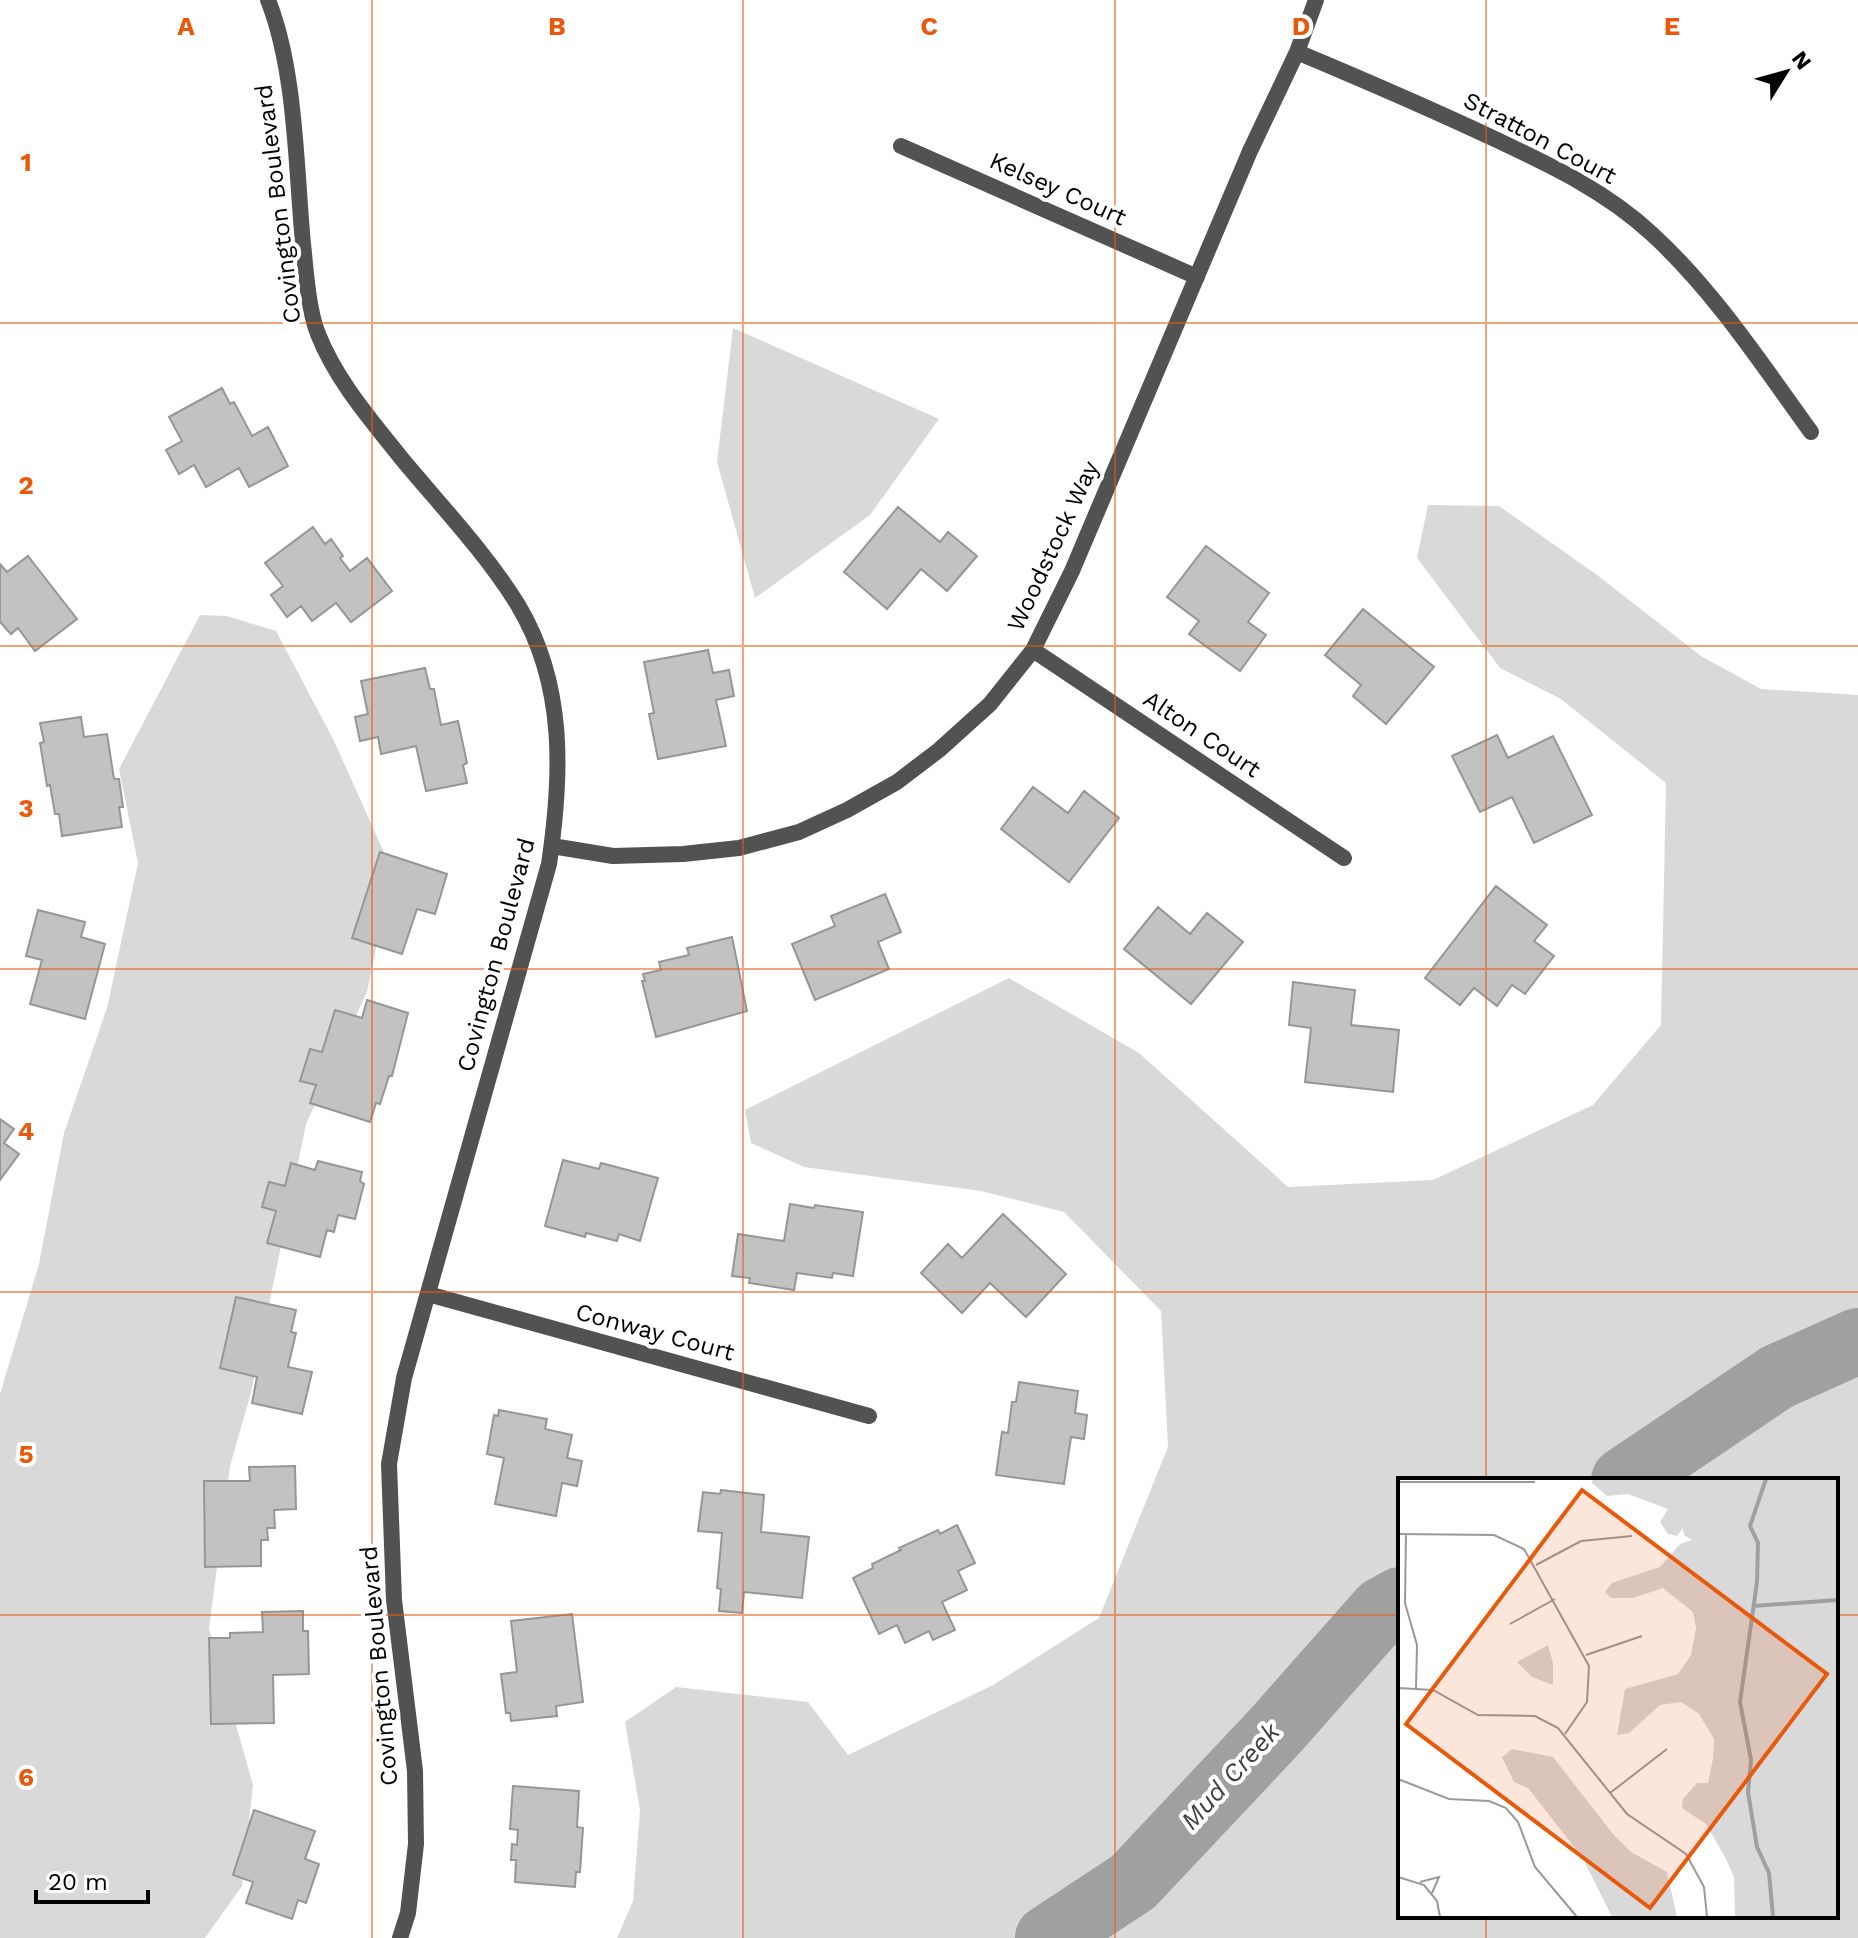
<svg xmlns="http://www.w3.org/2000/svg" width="1858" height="1938" viewBox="0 0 1858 1938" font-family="'Work Sans',sans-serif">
<rect width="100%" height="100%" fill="#fff"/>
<path fill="#d9d9d9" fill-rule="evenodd" d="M733 328 939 419 870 515 755 598 717 462Z
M1428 505 1499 506 1597 575 1701 656 1761 689 1858 695V1938H617L633 1901 640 1810 625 1722 676 1687 808 1702 848 1755 993 1685 1099 1618 1168 1447 1161 1311 1064 1212 981 1191 804 1167 751 1143 745 1110 1009 978 1139 1053 1288 1187 1433 1180 1593 1105 1661 1025 1666 783 1561 699 1500 668 1417 558ZM1400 1480H1836V1916H1400Z
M200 615 227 616 276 631 334 741 392 870 367 992 306 1124 251 1393 230 1466 209 1629 253 1785 242 1886 205 1938H0V1394L39 1264 64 1133 107 1008 138 863 119 769Z"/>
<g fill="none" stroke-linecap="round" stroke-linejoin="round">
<path stroke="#a0a0a0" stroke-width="66" d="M1624 1480 1777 1377 1858 1341
M1048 1938 1133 1882 1276 1730 1382 1610 1400 1600"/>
</g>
<path fill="#c2c2c2" stroke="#969696" stroke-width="2" d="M222 388 230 404 234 402 252 436 268 427 288 466 249 487 239 468 206 487 194 465 179 474 166 450 182 441 169 417Z
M898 507 940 542 948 532 977 556 947 591 921 569 887 609 844 572Z
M313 527 325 544 331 539 343 556 340 558 350 571 367 558 392 591 351 622 336 603 312 621 301 606 287 617 271 595 283 586 265 563Z
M1206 546 1269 593 1248 622 1266 635 1240 671 1189 634 1199 621 1167 597Z
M28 556 77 619 35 651 18 628 11 634 0 622V564L7 572Z
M1363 609 1434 667 1386 724 1353 696 1361 685 1325 655Z
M708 650 713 673 729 670 734 696 716 700 726 746 658 759 649 714 654 713 644 662Z
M425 668 430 689H434L441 725 458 721 467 763 463 765 467 783 426 791 416 746 381 754 378 737 360 741 355 717 368 714 361 681Z
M81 717 84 737 107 734 114 779H119L123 807H119L122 827 62 836 59 814H55L50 785 47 786 40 743 44 742 40 723Z
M1497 735 1508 758 1553 736 1592 815 1534 843 1512 797 1480 812 1452 756Z
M1033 787 1068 813 1084 791 1119 818 1069 882 1001 829Z
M380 852 447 874 435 914 417 909 402 954 352 938Z
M1496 886 1547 925 1534 941 1554 956 1525 994 1512 985 1497 1006 1474 988 1460 1005 1425 978Z
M885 894 901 932 878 942 889 969 815 1000 792 944 835 926 831 916Z
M1158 907 1190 934 1207 913 1243 942 1191 1004 1124 949Z
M38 910 85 922 81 937 105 944 85 1019 30 1004 42 960 26 956Z
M732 937 747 1011 656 1037 642 981H645L643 974 661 970 659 962 689 955 687 948Z
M1293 982 1355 990 1351 1025 1399 1030 1393 1092 1305 1082 1311 1028 1289 1025Z
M367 1000 408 1013 392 1076H389L380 1104 376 1103 370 1122 310 1103 316 1085 300 1081 310 1049 322 1052 335 1010 362 1018Z
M0 1119 14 1129 4 1143 19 1154 0 1180Z
M563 1160 599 1169 601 1163 658 1178 640 1241 619 1234 617 1241 586 1233 585 1237 545 1226Z
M318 1161 362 1172 360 1181 364 1184 355 1219 338 1215 334 1232 327 1230 320 1257 267 1243 276 1211 262 1207 269 1182 285 1186 291 1163 315 1170Z
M790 1204 814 1208 815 1205 863 1212 853 1276 833 1273 832 1278 797 1273 794 1290 749 1283 750 1278 732 1276 738 1234 784 1241Z
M1003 1214 1066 1274 1026 1317 990 1283 962 1313 921 1273 948 1244 962 1258Z
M236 1297 296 1310 291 1332 296 1333 288 1367 312 1372 302 1414 252 1403 257 1377 220 1368Z
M1019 1382 1078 1391 1075 1413 1087 1415 1084 1439 1071 1437 1064 1484 996 1475 1002 1432 1008 1433 1012 1402H1016Z
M499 1410 547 1419 545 1429 572 1435 567 1458 582 1461 577 1486 562 1483 556 1516 495 1504 504 1458 487 1454 494 1415 498 1416Z
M295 1466 296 1509 274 1510 275 1528H267L268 1540H261V1566L205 1567 204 1481H250L249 1467Z
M721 1490 764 1495 761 1532 809 1537 802 1598 744 1592 742 1613 719 1611 721 1589 717 1588 722 1533 698 1531 703 1492 720 1494Z
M957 1525 975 1563 958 1571 967 1590 942 1602 955 1630 933 1640 929 1631 905 1643 897 1625 879 1634 853 1578 873 1568 872 1564 901 1550 899 1548 938 1530 940 1534Z
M303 1611V1631H308L309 1674 273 1675 274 1723 211 1724 209 1638H230V1633L263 1632 262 1612Z
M572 1614 583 1702 556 1706 557 1716 511 1721 510 1713H506L501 1674 517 1672 511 1621Z
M513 1786 579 1791 577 1827 583 1828 580 1872H576L575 1887 515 1882 516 1860H511L512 1844 517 1845 518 1830 510 1829Z
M254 1810 315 1831 305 1859 319 1864 306 1903 298 1900 292 1919 246 1903 253 1882 233 1875Z"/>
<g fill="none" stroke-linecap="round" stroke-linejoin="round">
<path stroke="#525252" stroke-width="16" d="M268 0C296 70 296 169 303 244 306 271 308 309 318 334 336 380 371 420 402 459 441 506 486 553 518 605 566 685 562 776 549 864L404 1378 389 1464 394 1600 415 1771 416 1844 408 1913 400 1938
M1297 52C1364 80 1431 109 1497 140 1552 166 1607 192 1652 234 1714 291 1761 363 1811 432
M901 146 1197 277
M1033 650 1344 858
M552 846 613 856 683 854 739 848 799 832 847 810 897 782 939 750 990 704 1033 650 1072 571 1250 151 1297 52 1316 0
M428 1294 869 1416"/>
</g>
<path fill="none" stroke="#e8590c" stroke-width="2" stroke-opacity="0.55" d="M372 0V1938M743 0V1938M1115 0V1938M1486 0V1480M0 323H1858M0 646H1858M0 969H1858M0 1292H1858M0 1615H1400M1836 1615H1858M1486 1916V1938"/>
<g text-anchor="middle" stroke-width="8" stroke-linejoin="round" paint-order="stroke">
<g font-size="24" fill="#000" stroke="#fff">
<text transform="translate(1540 138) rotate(28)" y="8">Stratton Court</text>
<text transform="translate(1058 189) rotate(24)" y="8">Kelsey Court</text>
<text transform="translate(278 204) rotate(-97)" y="8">Covington Boulevard</text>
<text transform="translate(1053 546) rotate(-65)" y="8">Woodstock Way</text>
<text transform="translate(1202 734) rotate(34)" y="8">Alton Court</text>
<text transform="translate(496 955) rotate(-75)" y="8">Covington Boulevard</text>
<text transform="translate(655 1332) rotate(15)" y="8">Conway Court</text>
<text transform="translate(379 1666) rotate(-95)" y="8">Covington Boulevard</text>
</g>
<g font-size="26" font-style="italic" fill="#414141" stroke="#fff">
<text transform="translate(1230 1776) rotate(-48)" y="9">Mud Creek</text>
</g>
</g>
<g transform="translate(1398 1478)">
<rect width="440" height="440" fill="#fff"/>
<path d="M196 1H440V439H337L336 399 328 381 308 346 284 330 285 321 299 305H310L315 281 316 261 301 236 283 224 262 227 231 255 219 257 227 211 280 196 293 177 298 150 295 134 265 110 235 120H213L207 114 214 105 262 89 282 66 294 62 286 57 285 50 279 58 270 56 262 44 270 31 230 16 209 18 193 4ZM150 167 155 185V207L134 199 119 184ZM114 271 155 279 215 356 233 374 269 394 279 439H214L184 379 130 310 116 304 104 279Z" fill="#d9d9d9"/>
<path fill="none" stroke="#a0a0a0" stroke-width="4" d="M368 1 352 48 360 65 359 104 342 224 353 282 350 314 359 369 371 395 375 439M355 128 440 122"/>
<path fill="none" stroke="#999" stroke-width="2" d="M0 4H137M0 56 96 57 126 71 191 188 189 224 167 256M8 56 7 125 19 167 18 210M138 87 183 63 234 58M112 146 157 121M188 177 244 158M0 210 35 212 80 237 137 238 160 250 229 336 288 376 306 409 309 439M0 301 51 321 91 323 108 330 120 344 137 389 179 439M212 315 269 271M0 399 26 407 39 423 42 439M22 404 41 399 34 415"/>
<path fill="#e8590c" fill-opacity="0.15" stroke="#e8590c" stroke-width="4" d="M184 12 429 196 252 430 8 246Z"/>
<rect width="440" height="440" fill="none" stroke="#000" stroke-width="4"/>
</g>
<g font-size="26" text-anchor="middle" font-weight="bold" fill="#e8590c" stroke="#fff" stroke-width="8" stroke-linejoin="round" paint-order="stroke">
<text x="186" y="35">A</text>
<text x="557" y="35">B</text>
<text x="929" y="35">C</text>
<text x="1301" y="35">D</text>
<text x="1672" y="35">E</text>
<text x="26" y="171">1</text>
<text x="26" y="494">2</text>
<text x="26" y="817">3</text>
<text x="26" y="1140">4</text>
<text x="26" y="1463">5</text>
<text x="26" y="1786">6</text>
</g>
<g transform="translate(1786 72) rotate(53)" stroke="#ffffff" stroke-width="6" paint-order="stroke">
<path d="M0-6L14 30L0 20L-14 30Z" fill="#000000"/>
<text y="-12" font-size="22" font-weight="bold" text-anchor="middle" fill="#000000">N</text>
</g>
<path d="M36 1890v12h112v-12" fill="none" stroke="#000000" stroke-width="4"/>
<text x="48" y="1890" font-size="24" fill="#000000" stroke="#ffffff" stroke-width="6" paint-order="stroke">20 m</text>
</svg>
